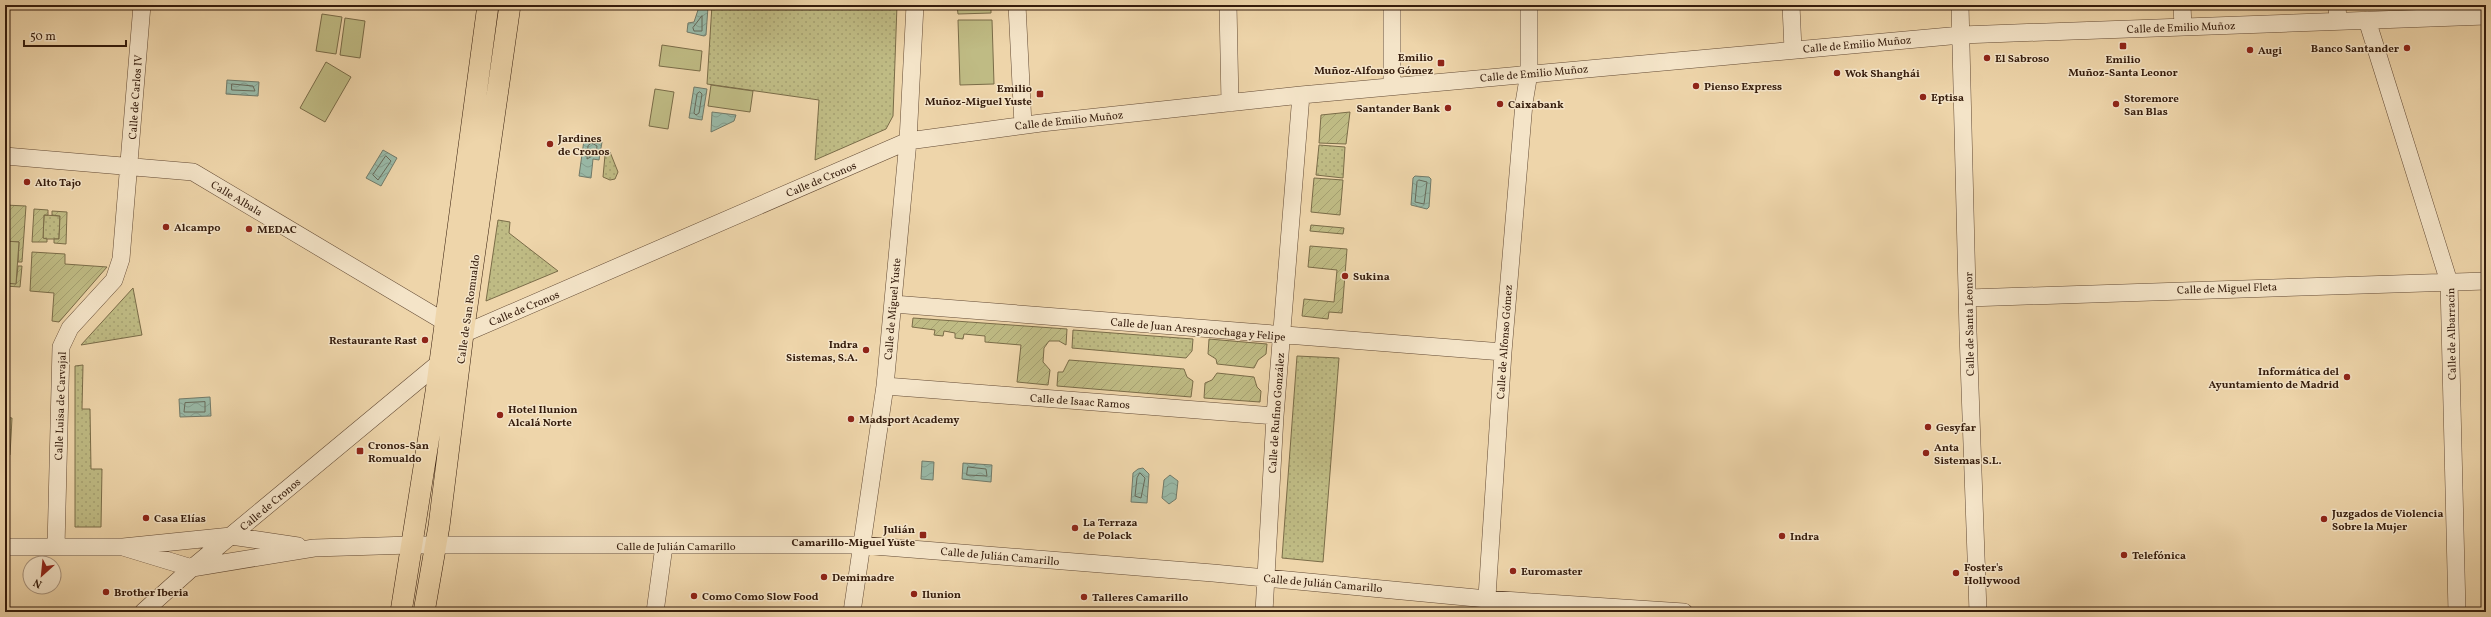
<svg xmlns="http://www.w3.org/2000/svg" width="2491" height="617" viewBox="0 0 2491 617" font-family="Vollkorn,serif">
<defs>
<pattern id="grass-dots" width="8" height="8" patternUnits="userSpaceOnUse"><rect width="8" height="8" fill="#bfbb84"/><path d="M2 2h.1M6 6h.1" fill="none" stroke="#a5a071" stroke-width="1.8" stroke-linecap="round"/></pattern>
<pattern id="garden-furrows" width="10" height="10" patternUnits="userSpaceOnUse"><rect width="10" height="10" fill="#bfbb84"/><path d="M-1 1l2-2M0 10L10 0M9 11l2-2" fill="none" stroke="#a5a071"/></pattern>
<pattern id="water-waves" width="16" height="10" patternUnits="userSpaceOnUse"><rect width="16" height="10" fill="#99b9a7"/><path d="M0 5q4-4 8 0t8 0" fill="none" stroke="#849e8f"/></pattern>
</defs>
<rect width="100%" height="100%" fill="#eed5aa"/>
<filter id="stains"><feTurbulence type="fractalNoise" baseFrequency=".005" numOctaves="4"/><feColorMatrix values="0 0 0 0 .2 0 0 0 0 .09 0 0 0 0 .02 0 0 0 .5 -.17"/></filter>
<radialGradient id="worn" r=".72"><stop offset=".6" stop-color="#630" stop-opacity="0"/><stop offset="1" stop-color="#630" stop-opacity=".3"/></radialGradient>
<path fill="url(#grass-dots)" stroke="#7a6c48" d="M712 5H897L893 116 886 129 815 160 819 100 707 84Z
M1319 145 1345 147 1343 178 1316 175Z
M610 152 618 172 615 179 610 180 603 177 605 155Z
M44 215 60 216 59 239H43Z
M498 220 510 222 509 233 558 271 486 301Z
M133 288 142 335 81 345Z
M1073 330 1193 339 1192 351 1186 358 1072 348Z
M1297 356 1339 358 1323 562 1282 558Z
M83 365 82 409H90L91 469H102L101 527H75V366Z
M5 471H9V493H5Z"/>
<path fill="url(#garden-furrows)" stroke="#7a6c48" d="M1350 112 1346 144 1319 143 1321 115Z
M1314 178 1343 180 1340 215 1311 212Z
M5 205 26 206 22 262H18L19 242 5 241Z
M34 209 48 210V215H44L43 238 47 239V242H32Z
M52 211 67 212 66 244 54 243V239H59L60 216 52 215Z
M1311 225 1344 228 1343 234 1310 231Z
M1310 246 1347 249 1342 313 1329 312 1328 319 1302 316 1304 299 1334 302 1337 270 1308 267Z
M32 252 65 254V264L107 267 59 322 52 321 54 293 30 291Z
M18 266H22L20 287 5 286V283H16Z
M913 318 1067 329 1066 345 1059 341H1049L1044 348 1043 362 1050 370 1048 385 1017 382 1021 345 985 342V336L964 334 963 339 955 338V333L944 331 943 336 934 335 935 330 912 327Z
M1209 339 1267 344 1266 354 1258 360 1254 368 1217 364 1216 359 1208 354Z
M1069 360 1184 369 1187 377 1193 381 1191 397 1057 386 1058 372H1063Z
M1217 373 1254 377 1257 387 1261 391 1260 402 1204 398 1205 383 1212 380Z
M5 417 12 418 10 455 5 454Z"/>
<path fill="#bfbb84" stroke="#7a6c48" d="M957 5H991V13L958 14Z
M322 14 342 17 336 54 316 51Z
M345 18 365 21 360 58 340 55Z
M958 20H992L994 84 960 85Z
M662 45 702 51 700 71 659 66Z
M326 62 351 77 325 122 300 108Z
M711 85 753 91 750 112 708 106Z
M655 89 674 92 668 129 649 126Z
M5 241 19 242 16 284 5 283Z"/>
<path fill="url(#water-waves)" stroke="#717a69" d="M699 7H708L706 35 704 36 687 32 688 23 694 22Z
M227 80 259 82 258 96 226 94Z
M694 87 707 89 702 120 689 118Z
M712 112 736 115 734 121 711 132Z
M593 139 602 142 599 160 593 159 591 178 579 176 584 140Z
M383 150 397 158 381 186 366 178Z
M1415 176 1429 177 1431 179 1429 207 1427 209 1411 205 1413 178Z
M210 397 211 416 180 417 179 399Z
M922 461 934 462 933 480 921 479Z
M963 463 992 465 991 482 962 479Z
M1143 468 1149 474 1147 503 1131 502 1133 473 1138 469Z
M1170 475 1178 481 1176 499 1169 504 1162 498 1164 480Z"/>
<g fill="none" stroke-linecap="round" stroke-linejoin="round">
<path stroke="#676a5a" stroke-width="1" d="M702 16V31H694L693 28Z
M232 84 253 86 255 91 232 90Z
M700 92 702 94 699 113 696 115 694 113 697 94Z
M592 143 597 146 596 154 587 159 588 146Z
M386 156 391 161 378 180 373 175Z
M1419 180 1427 182 1424 204 1415 202 1417 182Z
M205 402V412H184L185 403Z
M968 467 986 469 987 476 967 475Z
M1140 473 1145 478 1141 498 1135 496 1137 478Z"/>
<defs>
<path id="minor" d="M1017 5 1023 125
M1228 5 1230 103
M1392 5V86
M1791 5 1793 50
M1960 5 1968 332 1978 612
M2182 5 2183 27
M2337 5 2338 21
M2367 20 2449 282 2457 612
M5 156 193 172 455 328
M1968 298 2486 281
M893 304 1503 352
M885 386 1275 416
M5 547H123L231 536 298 546
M56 547 61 347 70 328 114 280 121 259 142 5
M123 547 192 568 314 548 411 545H861L1213 573 1487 599 1684 612
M143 612 192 568 439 363 463 334 908 141 1041 123 1301 95 1961 35 2486 16
M655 612 664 546
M852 612 885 386 908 141 915 5
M1264 612 1275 416 1301 95
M1486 612 1503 352 1524 103 1529 73V5"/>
<path id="major" d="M401 612 436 392 488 5
M424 612 439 526 463 334 510 5"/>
</defs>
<use href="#minor" stroke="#634a34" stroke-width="18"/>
<use href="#major" stroke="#351c0c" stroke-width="22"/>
<use href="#minor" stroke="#f4e4c8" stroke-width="17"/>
<use href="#major" stroke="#eed5aa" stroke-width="21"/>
</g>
<g fill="#8f2418" stroke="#f4e4c8" stroke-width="1.5">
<rect x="2119" y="42" width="8" height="8" rx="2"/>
<circle cx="2407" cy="48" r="4"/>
<circle cx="2250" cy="50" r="4"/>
<circle cx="1987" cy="58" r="4"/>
<rect x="1437" y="59" width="8" height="8" rx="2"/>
<circle cx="1837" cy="73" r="4"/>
<circle cx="1696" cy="86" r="4"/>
<rect x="1036" y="90" width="8" height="8" rx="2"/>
<circle cx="1923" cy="97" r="4"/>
<circle cx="1500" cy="104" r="4"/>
<circle cx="2116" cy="104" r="4"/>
<circle cx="1448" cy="108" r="4"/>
<circle cx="550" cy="144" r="4"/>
<circle cx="27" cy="182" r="4"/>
<circle cx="166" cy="227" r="4"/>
<circle cx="249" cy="229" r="4"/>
<circle cx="1345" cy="276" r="4"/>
<circle cx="425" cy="340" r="4"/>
<circle cx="866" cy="350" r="4"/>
<circle cx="2347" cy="377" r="4"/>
<circle cx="500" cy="415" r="4"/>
<circle cx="851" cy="419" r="4"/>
<circle cx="1928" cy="427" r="4"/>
<rect x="356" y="447" width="8" height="8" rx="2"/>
<circle cx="1926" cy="453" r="4"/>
<circle cx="146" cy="518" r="4"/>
<circle cx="2324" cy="519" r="4"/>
<circle cx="1075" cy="528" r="4"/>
<rect x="919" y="531" width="8" height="8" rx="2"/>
<circle cx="1782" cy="536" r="4"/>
<circle cx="2124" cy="555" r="4"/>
<circle cx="1513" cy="571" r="4"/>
<circle cx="1956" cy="573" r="4"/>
<circle cx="824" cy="577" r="4"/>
<circle cx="106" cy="592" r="4"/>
<circle cx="914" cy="594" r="4"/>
<circle cx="694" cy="596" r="4"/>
<circle cx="1084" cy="597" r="4"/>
</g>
<g text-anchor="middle" stroke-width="3" stroke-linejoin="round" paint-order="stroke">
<g font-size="11" fill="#351c0c" stroke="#f4e4c8">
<text transform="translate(2181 27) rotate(-2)" y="4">Calle de Emilio Muñoz</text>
<text transform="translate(1857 44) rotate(-5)" y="4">Calle de Emilio Muñoz</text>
<text transform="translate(1534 73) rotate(-5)" y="4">Calle de Emilio Muñoz</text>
<text transform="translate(135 97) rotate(-86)" y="4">Calle de Carlos IV</text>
<text transform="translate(1069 120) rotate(-6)" y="4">Calle de Emilio Muñoz</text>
<text transform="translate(821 179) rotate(-23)" y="4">Calle de Cronos</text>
<text transform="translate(237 198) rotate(31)" y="4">Calle Albala</text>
<text transform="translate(2227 288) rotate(-2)" y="4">Calle de Miguel Fleta</text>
<text transform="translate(524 308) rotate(-23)" y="4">Calle de Cronos</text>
<text transform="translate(468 309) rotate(-82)" y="4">Calle de San Romualdo</text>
<text transform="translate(892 309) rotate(-85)" y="4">Calle de Miguel Yuste</text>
<text transform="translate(1969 324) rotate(-91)" y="4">Calle de Santa Leonor</text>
<text transform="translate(1198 329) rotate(5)" y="4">Calle de Juan Arespacochaga y Felipe</text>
<text transform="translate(2451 334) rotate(-91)" y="4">Calle de Albarracín</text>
<text transform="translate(1504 342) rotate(-86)" y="4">Calle de Alfonso Gómez</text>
<text transform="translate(1080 401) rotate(4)" y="4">Calle de Isaac Ramos</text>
<text transform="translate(60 406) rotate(-88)" y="4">Calle Luisa de Carvajal</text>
<text transform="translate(1276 413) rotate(-86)" y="4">Calle de Rufino González</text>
<text transform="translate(270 504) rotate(-40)" y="4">Calle de Cronos</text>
<text x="676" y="550">Calle de Julián Camarillo</text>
<text transform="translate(1000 556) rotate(5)" y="4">Calle de Julián Camarillo</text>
<text transform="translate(1323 583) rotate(5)" y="4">Calle de Julián Camarillo</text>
</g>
<g font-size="11" font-weight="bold" fill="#351c0c" stroke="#f4e4c8" text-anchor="start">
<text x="2399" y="52" text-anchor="end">Banco Santander</text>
<text x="2258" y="54">Augi</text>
<text x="1433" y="61" text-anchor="end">Emilio<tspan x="1433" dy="13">Muñoz-Alfonso Gómez</tspan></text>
<text x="1995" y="62">El Sabroso</text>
<text x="2123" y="63" text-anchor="middle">Emilio<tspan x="2123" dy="13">Muñoz-Santa Leonor</tspan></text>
<text x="1845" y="77">Wok Shanghái</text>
<text x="1704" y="90">Pienso Express</text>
<text x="1032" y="92" text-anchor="end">Emilio<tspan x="1032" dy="13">Muñoz-Miguel Yuste</tspan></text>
<text x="1931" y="101">Eptisa</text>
<text x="2124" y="102">Storemore<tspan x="2124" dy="13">San Blas</tspan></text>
<text x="1508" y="108">Caixabank</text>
<text x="1440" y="112" text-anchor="end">Santander Bank</text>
<text x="558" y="142">Jardines<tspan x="558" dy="13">de Cronos</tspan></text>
<text x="35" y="186">Alto Tajo</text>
<text x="174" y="231">Alcampo</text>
<text x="257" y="233">MEDAC</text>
<text x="1353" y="280">Sukina</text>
<text x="417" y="344" text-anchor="end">Restaurante Rast</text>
<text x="858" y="348" text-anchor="end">Indra<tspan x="858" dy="13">Sistemas, S.A.</tspan></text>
<text x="2339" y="375" text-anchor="end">Informática del<tspan x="2339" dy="13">Ayuntamiento de Madrid</tspan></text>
<text x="508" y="413">Hotel Ilunion<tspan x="508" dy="13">Alcalá Norte</tspan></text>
<text x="859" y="423">Madsport Academy</text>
<text x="1936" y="431">Gesyfar</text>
<text x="368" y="449">Cronos-San<tspan x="368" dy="13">Romualdo</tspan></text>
<text x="1934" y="451">Anta<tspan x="1934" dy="13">Sistemas S.L.</tspan></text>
<text x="2332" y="517">Juzgados de Violencia<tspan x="2332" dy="13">Sobre la Mujer</tspan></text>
<text x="154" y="522">Casa Elías</text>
<text x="1083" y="526">La Terraza<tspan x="1083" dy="13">de Polack</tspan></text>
<text x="915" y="533" text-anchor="end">Julián<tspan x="915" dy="13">Camarillo-Miguel Yuste</tspan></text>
<text x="1790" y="540">Indra</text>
<text x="2132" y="559">Telefónica</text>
<text x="1964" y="571">Foster's<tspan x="1964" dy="13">Hollywood</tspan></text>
<text x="1521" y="575">Euromaster</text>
<text x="832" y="581">Demimadre</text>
<text x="114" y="596">Brother Iberia</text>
<text x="922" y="598">Ilunion</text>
<text x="702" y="600">Como Como Slow Food</text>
<text x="1092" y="601">Talleres Camarillo</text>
</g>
</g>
<rect width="2491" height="617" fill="none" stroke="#eed5aa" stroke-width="20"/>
<rect x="6" y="6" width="2479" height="605" fill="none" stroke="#351c0c" stroke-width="2"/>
<rect x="10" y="10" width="2471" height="597" fill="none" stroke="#351c0c"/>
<g transform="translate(42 575) rotate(207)"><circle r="19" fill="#f4e4c8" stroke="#a8947d"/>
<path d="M0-3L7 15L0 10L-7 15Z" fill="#8f2418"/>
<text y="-6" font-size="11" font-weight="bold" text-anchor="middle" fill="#351c0c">N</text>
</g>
<path d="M24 40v6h102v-6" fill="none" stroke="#351c0c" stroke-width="2"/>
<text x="30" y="40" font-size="12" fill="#351c0c" stroke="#f4e4c8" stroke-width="3" paint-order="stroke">50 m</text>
<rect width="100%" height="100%" filter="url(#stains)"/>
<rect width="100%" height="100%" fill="url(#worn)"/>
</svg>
